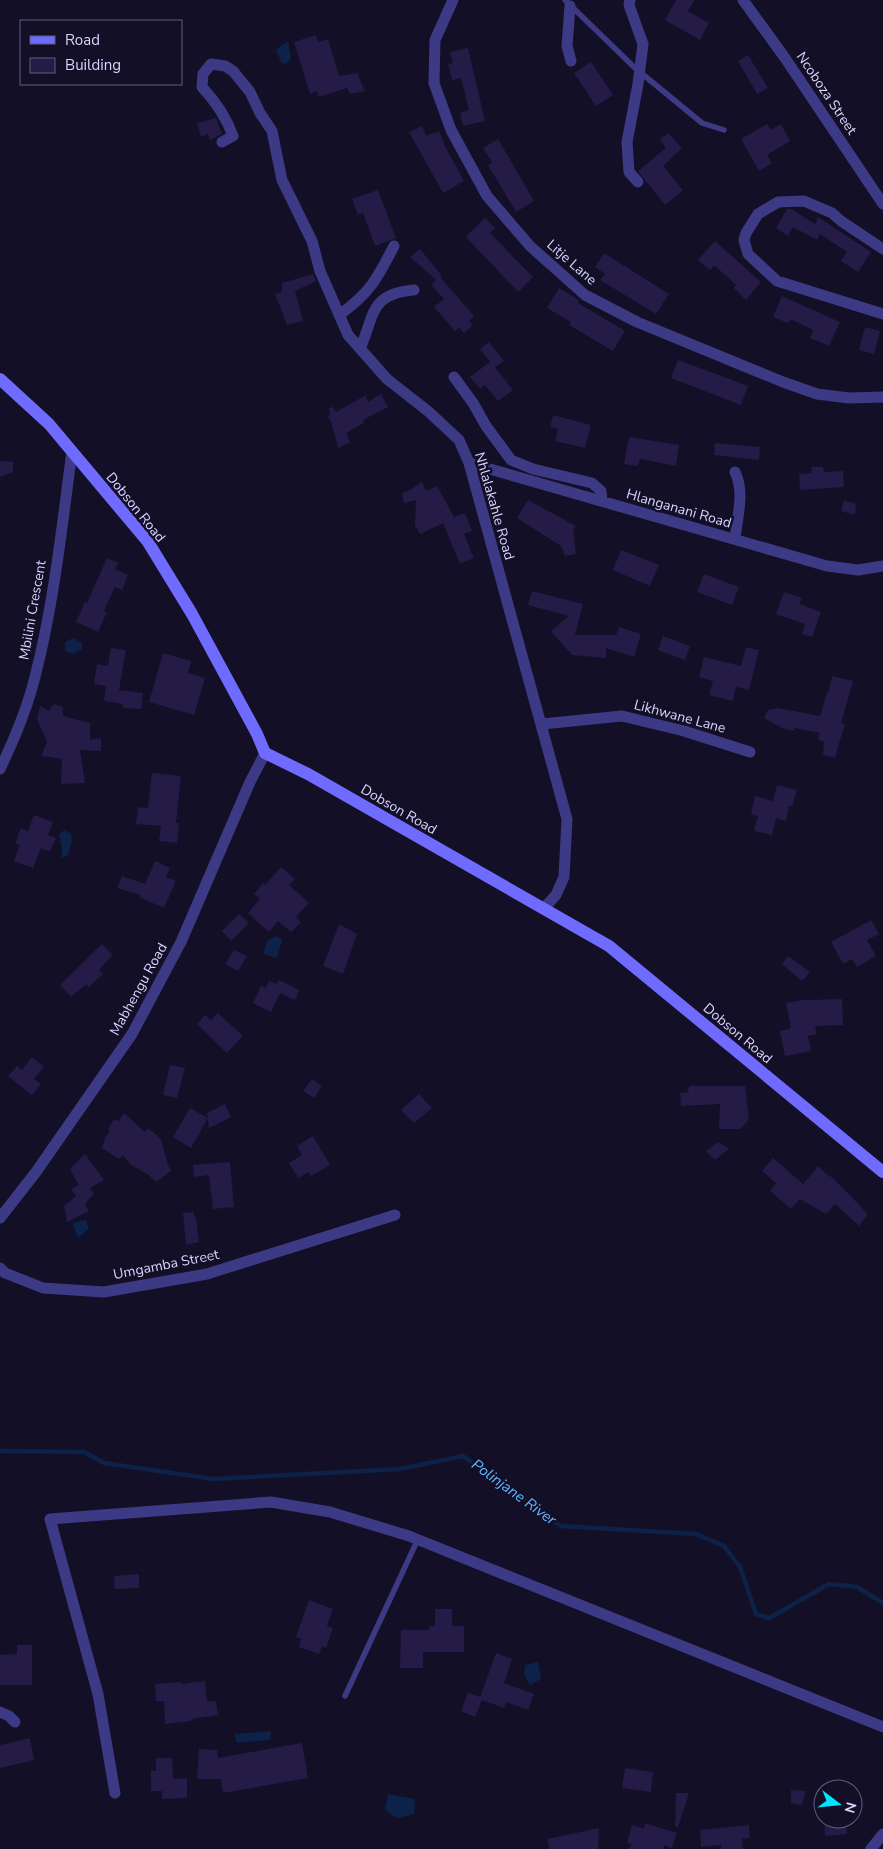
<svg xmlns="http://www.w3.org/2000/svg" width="883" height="1849" viewBox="0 0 883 1849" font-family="'Nunito Sans',sans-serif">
<rect width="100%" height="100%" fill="#130f26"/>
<path fill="#0c2248" d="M288 42 291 59 287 63 282 64 276 50 282 45Z
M73 638 82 643V649L74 654 65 651V642Z
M64 830 71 834 72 841 68 855 61 858 62 849 59 835Z
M277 936 282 940 277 958 263 954 268 940Z
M86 1220 89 1229 78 1238 72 1223Z
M538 1662 541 1679 530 1685 524 1675 525 1665Z
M271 1731 270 1740 237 1743 234 1734Z
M388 1794 415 1799 414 1814 397 1818 385 1810Z"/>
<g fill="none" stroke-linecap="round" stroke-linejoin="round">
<path stroke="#0c2248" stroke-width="4.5" d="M0 1451 84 1452 104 1463 213 1479 400 1469 463 1456 561 1526 696 1534 724 1546 740 1567 756 1614 769 1618 829 1584 857 1587 883 1603"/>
</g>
<path fill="#241b47" d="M676 0H694L688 11 709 23 700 40 665 20Z
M316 35 318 42 328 39 339 76 357 73 365 91 350 94 347 88 319 97 317 91 310 94 294 42Z
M468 48 485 121 463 126 460 113 469 110 461 78 452 80 448 64 453 63 450 52Z
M748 55 768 88 757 94 738 61Z
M591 62 613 95 596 106 574 73Z
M216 118 222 134 210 140 208 134 201 137 197 123Z
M767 124 771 130 781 124 790 141 767 155 772 163 759 171 741 139Z
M422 126 426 136 439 131 446 148 464 181 443 193 409 132Z
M668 133 682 148 663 166 683 190 665 205 638 171 666 148 660 139Z
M498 139 534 201 516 212 488 165 492 162 483 148Z
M378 190 396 238 375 246 363 213 358 215 352 199Z
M787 209H791L815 224 818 217 871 252 858 272 841 261 847 252 820 234 817 240 793 227 788 236 776 228Z
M485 218 495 228 490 233 533 277 518 292 466 237Z
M715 241 761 282 746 300 734 288 736 285 714 265 710 270 698 260Z
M420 249 442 276 441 278 474 316 469 321 473 325 464 333 459 328 455 331 434 307 444 299 431 285 436 280 410 257Z
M604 253 669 294 656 314 600 280 605 274 595 267Z
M313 274 316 281 295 291 303 321 287 325 275 294 282 292V283Z
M559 288 579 300 578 303 625 331 613 351 569 325 571 322 547 308Z
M782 296 840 322 829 346 810 338 813 330 790 319 788 323 773 317Z
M865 327 880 331 874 354 859 350Z
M489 342 504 361 495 367 513 390 498 401 485 385 480 389 470 377 490 362 480 349Z
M678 360 748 386 741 405 671 378Z
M381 394 388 407 363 420 364 423 346 433 350 442 338 448 332 425 328 416 330 415 329 408 333 407 336 412 366 395 368 402Z
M553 415 591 425 585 448 555 441 558 429 550 427Z
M629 437 679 445 676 466 640 459 638 466 624 464Z
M715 443 760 447 759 460 714 455Z
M0 461 13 462V472L0 477Z
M811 467H823L824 472 843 471 844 487 800 490 799 474 812 473Z
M422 482 426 491 437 486 454 517 465 513 472 531 464 534 474 558 460 564 443 523 420 534 415 525 416 500 404 503 402 493 410 490Z
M528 500 576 526 573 530 576 554 565 556 561 546 517 518Z
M844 500 856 504 855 515 841 511Z
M621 550 659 565 650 586 613 570Z
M107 558 118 563 115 569 128 575 122 590 115 587 104 611 107 612 98 632 76 622 85 602 87 603Z
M704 574 739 587 732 605 697 592Z
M532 591 583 604 575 635H616L619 627 641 634 634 657 606 648V658L572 655 551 631 569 616 528 605Z
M784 592 802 598 799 604 821 612 812 637 802 634 805 624 776 614Z
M663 636 690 646 685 660 658 650Z
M746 647 759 650 749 690 736 687 733 701 709 695 713 681 699 677 704 657 741 666Z
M111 648 126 650 119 690 143 693 141 709 123 708V704L104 701 106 686 94 684 97 664 108 666Z
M163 653 191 661 188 673 205 678 194 715 149 702Z
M832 676 853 681 841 723 845 724 835 757 823 755 824 742 818 739 820 733 794 728V731L782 728 764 718 768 710 778 708 820 716 828 690 829 691Z
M54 704 63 707V716L90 723V740L101 738V751L80 750 85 783 61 784 62 759 41 756 47 742 37 719 40 706 49 711Z
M152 773 181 776 176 823H179L177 843 159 841 161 826 136 824 138 807 148 808Z
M777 785 797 790 792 806H789L786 821 776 818 772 835 754 831 758 816 751 814 755 796 773 801Z
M34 815 53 822 48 835 56 838 50 852 41 848 33 868 14 861 20 845 15 843 21 828 28 831Z
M155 861 170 868 166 877 176 881 164 908 139 897 140 895 117 888 122 876 145 884Z
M281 867 295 879 289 885 309 903 296 917 301 922 291 932 278 921 269 932 248 913 260 899 254 894 263 883 265 885Z
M239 914 249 923 231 941 222 931Z
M871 920 879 934 867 940 876 956 857 967 852 959 843 964 831 942Z
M339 924 357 934 343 974 323 966Z
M102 944 113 955 99 970 103 974 89 987 86 984 71 997 60 985Z
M234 950 247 956 238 971 225 964Z
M788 956 810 972 802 981 782 964Z
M279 980 299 990 295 1000 280 993 271 1012 253 1003 261 986 266 988 269 981 277 984Z
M809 999 810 1000 842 999 843 1025 815 1026 817 1034 808 1036 811 1051 785 1056 780 1031 791 1028 786 1003Z
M218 1013 243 1036 227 1053 197 1024 205 1015 211 1020Z
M32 1057 44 1067 34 1079 41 1084 32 1095 8 1076 17 1066 22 1070Z
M170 1065 185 1068 177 1098 163 1095Z
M312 1079 322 1086 314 1098 303 1091Z
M689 1086H745L749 1119 741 1129H719L720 1104 681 1106 680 1093 688 1092Z
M419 1094 432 1108 414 1123 401 1110Z
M225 1104 231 1117 209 1128 207 1113Z
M190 1108 208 1118 191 1148 173 1137Z
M124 1113 145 1132 148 1128 161 1139 167 1162 171 1171 156 1182 149 1175 131 1165 123 1155 119 1159 102 1148 105 1138 110 1131 108 1129 114 1119 119 1121Z
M313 1136 330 1165 311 1176 309 1172 298 1178 289 1163 302 1155 297 1146Z
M718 1142 729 1149 715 1160 706 1151Z
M85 1154 104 1180 90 1188 94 1194 85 1204 89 1211 67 1222 64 1206 76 1196 71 1189 79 1185 70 1169Z
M773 1158 803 1184 818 1166 830 1177 831 1176 868 1214 859 1226 835 1204 826 1214 800 1199 791 1209 770 1191 776 1183 762 1171Z
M230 1162 234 1207 213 1209 209 1175 194 1177 193 1165Z
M193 1212 196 1219 199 1242 186 1245 183 1213Z
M139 1574V1588L115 1589 114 1576Z
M309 1600 333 1609 327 1626 333 1628 326 1648 322 1646 319 1654 299 1647 301 1639 296 1637Z
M435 1609H452V1626H464V1652H423V1668H400L401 1630H429V1626H435Z
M17 1645H32V1685H0V1655L17 1654Z
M496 1653 512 1659 504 1683 534 1694 528 1710 506 1702 504 1708 482 1700 475 1717 461 1711 468 1693 480 1697Z
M205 1681 207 1702 216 1701 218 1715 191 1719V1721L165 1724 164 1701H156L155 1684 182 1682V1684Z
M30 1738 34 1760 0 1768V1745Z
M302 1743 308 1778 223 1793 221 1779H197L199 1749 217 1750 218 1758Z
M156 1758H172L173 1779 187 1778V1798L162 1799V1791H151V1771H156Z
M625 1768 653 1772 651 1792 622 1788Z
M791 1790 806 1791 802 1805 791 1803Z
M676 1793H689L678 1827 675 1826Z
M824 1819H840V1822H846L847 1834 825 1836Z
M645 1823 677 1833 672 1848 664 1845 663 1849H629L631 1844 627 1843 632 1825 644 1829Z
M749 1825 750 1838 742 1839 743 1849H721V1845L701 1847 700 1830Z
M599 1828 598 1849H550L547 1839Z"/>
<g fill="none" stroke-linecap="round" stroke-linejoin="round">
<path stroke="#3d3a85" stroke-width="5.5" d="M565 0 635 68 702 123 724 130
M345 1696 418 1539"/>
<path stroke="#3d3a85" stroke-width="11" d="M453 0 435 40 434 83 451 130 487 196 530 246 585 295 637 322 783 382 817 394 849 398 883 397
M630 0 629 5 643 44 638 84 627 142 629 172 638 182
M743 0 785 58 883 204
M570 6 567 46 571 61
M222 142 233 136C227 119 215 101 202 87L203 74 211 64 225 66 233 71 250 92 260 113 272 131 282 180 312 241 320 271 348 335 387 379 429 412 459 440 469 463 567 819 564 877 556 895 544 908
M883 249 841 221 832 213 804 201 778 202 758 214 746 233 744 240 748 254 777 281 883 314
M339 315C370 293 377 279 394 246
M360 349C375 315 369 294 414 290
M454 377 473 403 486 426 511 460 533 469 592 483 601 491 602 501
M469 463 827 566 858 570 883 566
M735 539C737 518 745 492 735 472
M542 724 622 716 684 731 750 752
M0 769C14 740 27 709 35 677 54 603 62 526 72 451
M0 1218 36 1172 132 1034 181 942 250 782 265 753
M0 1268 5 1273 43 1288 104 1292 207 1274 395 1215
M0 1712 9 1716 15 1722
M115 1793 98 1694 50 1519 271 1502 330 1512 409 1536 883 1727
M871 1849 883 1834"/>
<path stroke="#6f6bff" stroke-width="12" d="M0 379 49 424 148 542 192 614 257 734 265 753 308 774 609 946 883 1172"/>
</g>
<g text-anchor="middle" stroke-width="5" stroke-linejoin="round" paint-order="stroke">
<g font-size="14" fill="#d9d4ff" stroke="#130f26">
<text transform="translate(827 93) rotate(56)" y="5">Ncoboza Street</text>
<text transform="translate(572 262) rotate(41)" y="5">Litje Lane</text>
<text transform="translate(495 506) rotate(74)" y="5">Nhlalakahle Road</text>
<text transform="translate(136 507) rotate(51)" y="5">Dobson Road</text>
<text transform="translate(679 508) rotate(16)" y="5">Hlanganani Road</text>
<text transform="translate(32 610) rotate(-80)" y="5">Mbilini Crescent</text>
<text transform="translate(680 716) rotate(15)" y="5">Likhwane Lane</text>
<text transform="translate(399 809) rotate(30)" y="5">Dobson Road</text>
<text transform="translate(138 989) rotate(-61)" y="5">Mabhengu Road</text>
<text transform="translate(738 1033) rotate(40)" y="5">Dobson Road</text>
<text transform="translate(166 1264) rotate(-11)" y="5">Umgamba Street</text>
</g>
<g font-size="15" font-style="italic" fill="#62b6ff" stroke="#130f26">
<text transform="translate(514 1492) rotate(36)" y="5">Polinjane River</text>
</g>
</g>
<rect x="20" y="20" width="162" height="65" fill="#130f26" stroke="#625e7d"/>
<rect x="30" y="36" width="25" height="8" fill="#6f6bff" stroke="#625e7d"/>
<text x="65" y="45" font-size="15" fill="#d9d4ff">Road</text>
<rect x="30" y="58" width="25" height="15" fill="#241b47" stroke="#625e7d"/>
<text x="65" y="70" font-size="15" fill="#d9d4ff">Building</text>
<g transform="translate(838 1804) rotate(106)"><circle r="24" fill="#130f26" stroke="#625e7d"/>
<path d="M0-4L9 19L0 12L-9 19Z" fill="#00e5ff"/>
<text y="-8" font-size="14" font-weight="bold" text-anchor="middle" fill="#d9d4ff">N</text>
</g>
</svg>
